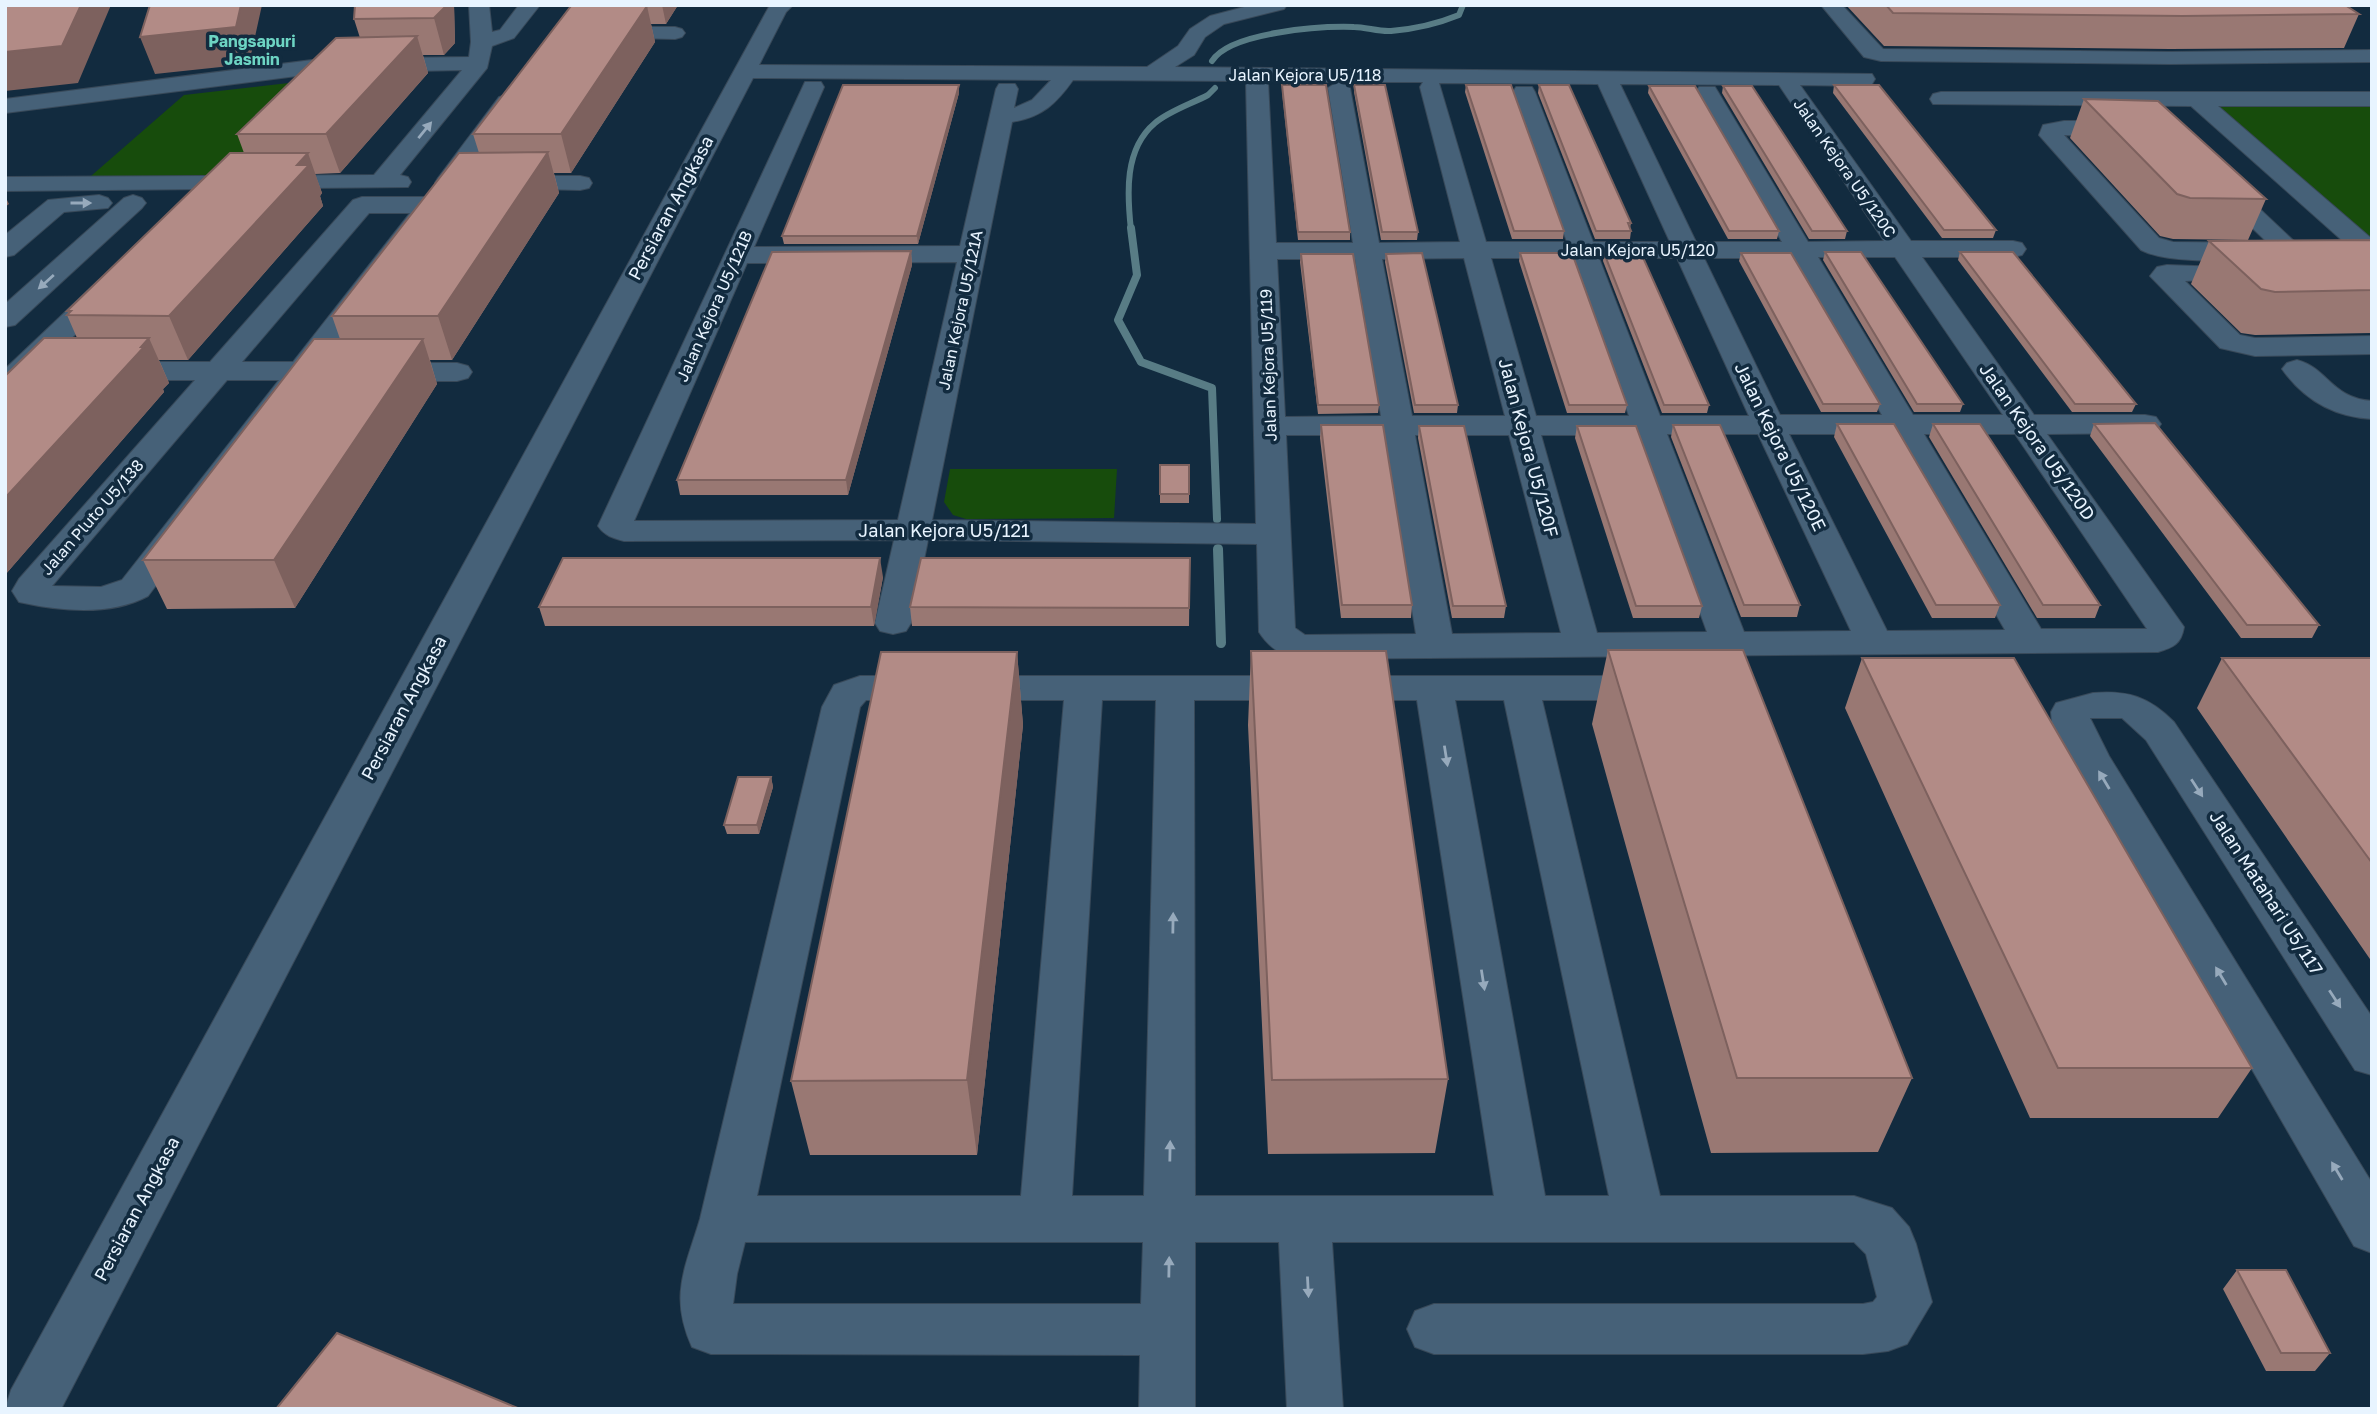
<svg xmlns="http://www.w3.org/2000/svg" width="2377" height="1414" viewBox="0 0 2377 1414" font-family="'Golos Text',sans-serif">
<rect width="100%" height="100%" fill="#122b3f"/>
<path fill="#174c0c" d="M332 78 233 176H91L184 95Z
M2214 107H2372V243Z
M950 469H1117L1114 518 966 519 953 515 944 502Z"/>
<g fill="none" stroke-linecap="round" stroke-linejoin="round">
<path stroke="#587c85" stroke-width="6" d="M1212 61C1230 32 1321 26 1354 27 1366 27 1379 32 1391 31 1415 29 1437 24 1459 15L1463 5
M1131 230C1127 194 1124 149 1155 123 1169 111 1191 104 1208 95L1215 88"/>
<path stroke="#587c85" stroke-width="8" d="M1131 228 1137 275 1118 320 1141 362 1212 388 1217 519"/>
<path stroke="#587c85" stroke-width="10" d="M1218 549 1221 643"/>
<defs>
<path id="minor" d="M469 5H489L492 32 500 30 519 5H540L514 38 492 46 487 68 400 175 408 177 411 182 408 187 5 191V177L374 175 462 70 320 73 5 113V99L320 59 469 57 471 42Z
M770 5H793L786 12 759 65 1147 67 1178 46 1190 29 1210 16 1252 5H1287L1284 9 1224 24 1205 37 1194 55 1175 67 1872 74 1875 79 1872 84 1864 86 1800 85 1911 241H2013L2022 243 2026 249 2022 255 2013 257H1922L2034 415H2145L2156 417 2161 424 2156 431 2145 433 2047 434 2184 627C2181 644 2174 647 2158 652L1296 659C1280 655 1268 646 1259 632L1257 544 928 540 911 623 906 631 893 634 880 631 875 623 894 540 624 541C613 538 605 536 598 526L805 82H821L824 87 754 247 960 246 996 89 999 84H1015L1018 89 1014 108 1032 100 1051 80 753 78 61 1409H5L11 1390ZM1073 80 1246 81 1256 524 932 520 1012 122C1042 117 1056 104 1073 80ZM1268 81 1337 82 1328 88 1353 243H1276ZM1341 82H1423L1420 87 1460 242 1379 243 1350 88ZM1439 83 1598 84 1670 242H1593L1535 92 1532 87H1516L1513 92 1567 242H1486ZM1620 84 1779 85 1884 241 1808 242 1715 87H1699L1696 92 1782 242H1696ZM1818 257H1895L2003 415H1913ZM1464 258 1505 416H1412L1382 259ZM1491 258H1573L1629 416H1536ZM1599 258H1677L1749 416H1660ZM1704 258H1791L1882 415H1780ZM1277 259H1355L1381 416 1285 417ZM957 262 898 520 634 521 747 263ZM1667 434H1758L1851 631 1744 632ZM1789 434H1892L2005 630 1887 631ZM1924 434H2015L2147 629H2041ZM1286 435H1384L1416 634 1305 635 1295 628ZM1415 435H1509L1561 633 1452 634ZM1541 435H1636L1707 632 1597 633Z
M1821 5H1842L1883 49 2170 52 2372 50V62L2170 64 1881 61 1864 57Z
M599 27H675L682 29 685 33 682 37 675 39 592 37 589 33 592 29Z
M1941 92H2372V106H2218L2372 239V261L2363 259 2191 106 1933 104 1930 99 1933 94Z
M507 95 515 97 518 102 456 188 447 190 438 188 435 183 438 178 499 97Z
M2064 121H2153L2173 127 2298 245 2290 257 2281 259C2244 259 2172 266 2141 250L2039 135 2043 125ZM2064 135 2157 137 2268 243 2173 242 2159 238Z
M505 176H580L589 178 592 183 589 188 580 190 496 188 493 183 496 178Z
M99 195 108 198 112 203 108 208 64 212 14 255 5 257V235L48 200Z
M133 195 142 198 146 203 142 208 15 325 5 327V304L124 198Z
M362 197H429L438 200 442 205 323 363 329 365 333 371 329 377 310 380 148 596C111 616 59 611 19 602L12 591 19 579 195 380H112L101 377 97 371 101 365 112 362H210L353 200ZM369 213H410L293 362H242ZM227 380H279L122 580 101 587 52 586Z
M2167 265 2222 267 2226 273 2222 279 2185 281 2240 335 2255 338 2372 336V354L2255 356 2220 348 2150 276 2157 267Z
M109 278 119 280 123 286 119 292 16 392 5 395V369L99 280Z
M2297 360C2328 368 2331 398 2372 401V419C2334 417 2304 400 2282 369L2287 363Z
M382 363H457L468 366 472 372 468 378 457 381H382L371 378 367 372 371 366Z
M860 676H1653L1666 679 1672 688 1666 697 1653 700H1542L1660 1196H1854L1892 1208 1909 1227 1916 1244 1932 1302 1907 1344 1888 1351 1863 1354H1434L1415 1347 1407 1329 1415 1311 1434 1304H1863L1873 1302 1877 1297 1866 1254 1854 1242H1332L1343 1409H1287L1279 1242H1195V1409H1139L1140 1355 711 1354 692 1347C669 1296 685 1269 700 1219L822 707 834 685ZM866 700H1064L1021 1196H757L860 707ZM1102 700H1156L1144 1196H1072ZM1194 700H1417L1494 1196H1195ZM1455 700H1504L1609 1196H1545ZM745 1242H1143L1141 1304H733L737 1274Z
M2093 693C2128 690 2149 697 2174 722L2372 1017V1075L2355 1070 2146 740 2122 718H2090L2109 756 2372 1183V1253L2354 1246 2052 723 2051 712 2056 703Z"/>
</defs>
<use href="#minor" stroke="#384959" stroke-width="2"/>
<use href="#minor" fill="#466178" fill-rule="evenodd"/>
</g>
<path fill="#997873" d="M355 5H454L455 43 444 55H423L428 73 340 173 315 174 322 193 320 196 323 206 188 360H159L169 383 163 389 164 392 5 575V376L77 338 67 315 69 314 67 311 244 153 237 134 360 38 354 19Z
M588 5H678L666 24H651L655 42 571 173H554L559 193 452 360H430L437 384 295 608 167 609 143 560 340 339 332 316 479 153 473 134Z
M1846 5H2345L2359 14 2344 48 2170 49 1884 46Z
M1282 85 1350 232V240H1298L1282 92Z
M1354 85 1418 232 1417 240H1381L1354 92Z
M1466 85 1564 231 1563 239H1512L1465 92Z
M1539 85 1631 223 1630 228 1631 231 1630 239H1595L1538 93Z
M1834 85 1996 230 1993 238H1942L1833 93Z
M1649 86 1779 231 1777 239H1728L1648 93Z
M1723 86 1847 231 1845 239H1809L1722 93Z
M959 93 918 244H784L782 236Z
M2084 99 2266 199 2248 240 2173 239 2160 236 2070 138Z
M2372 240V333L2255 335 2241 333 2191 284 2209 241Z
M911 251 912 265 848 495H680L677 480Z
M1825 252 1963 404 1960 412H1914L1823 260Z
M1960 252 2136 404 2132 412H2072L1958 260Z
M1520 253 1627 405 1625 413H1567L1519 261Z
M1604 253 1709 405 1707 413H1662L1603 261Z
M1741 253 1880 404 1877 412H1821L1739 261Z
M1301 254 1379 405 1378 413 1318 414 1300 262Z
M1386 254 1458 405 1457 413H1414L1385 262Z
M1837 424 2000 605 1995 618H1932L1834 437Z
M1933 424 2100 605 2095 618H2037L1929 437Z
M2094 424 2319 625 2312 638H2241L2090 436Z
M1321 425 1412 605 1411 618H1341L1320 438Z
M1673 425 1800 605 1797 617H1741L1671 437Z
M1419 426 1506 606 1504 618H1452L1418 438Z
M1577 426 1702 606 1699 618H1633L1575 438Z
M1160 465H1189V503H1160Z
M1190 558 1189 626H912L910 607Z
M883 577 874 626H545L539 607Z
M1608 650 1912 1078 1878 1152 1711 1153 1592 724Z
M1251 651 1448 1079 1435 1153 1268 1154 1248 725Z
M1017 652 1023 725 977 1155H810L791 1081Z
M1862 658 2252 1068 2218 1118H2030L1845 708Z
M2222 658 2372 659V962L2197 708Z
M771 777 773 787 759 834H727L724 825Z
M2237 1270 2330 1353 2315 1371H2266L2223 1289Z"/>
<path fill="#7d615e" d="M81 5H111L78 83 5 91V52Z
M241 5H262L249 64 155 74 140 37Z
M445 5H454L455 43 444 55 434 18Z
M662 5H678L666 24Z
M647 6 655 42 571 173 561 134Z
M417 36 428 73 340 173 326 134Z
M959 85V93L918 244 917 236Z
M548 152 559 193 452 360 438 316Z
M308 153 322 193 320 196 323 206 188 360 169 316Z
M5 196 9 204 5 207Z
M911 251 912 265 848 495 846 480Z
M149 338 169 383 163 389 164 392 5 575V498Z
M423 339 437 384 295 608 274 560Z
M880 558 883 577 874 626 871 607Z
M1017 652 1023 725 977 1155 967 1080Z
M771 777 773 787 759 834 757 825Z"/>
<path fill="#b28b86" stroke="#7d615e" stroke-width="2" d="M5 5H81L62 46 5 52Z
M150 5H241L236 27 140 37Z
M355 5H445V7L434 18 354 19Z
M1886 5H2345L2359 14 2183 16 1893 13Z
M571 6H647L561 134H473Z
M417 36 326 134H237L336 38Z
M843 85H959L917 236H782Z
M1282 85H1326L1350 232H1298Z
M1354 85H1385L1418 232H1382Z
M1466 85H1511L1564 231H1514Z
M1539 85H1569L1631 223H1628L1631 231H1596Z
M1834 85H1879L1996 230H1944Z
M1649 86H1695L1779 231H1729Z
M1723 86H1752L1847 231H1812Z
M2084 99 2158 101 2266 199 2190 198 2177 194Z
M548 152 438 316H332L459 153Z
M230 153H308L297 165H309L169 316 67 315 71 311H67Z
M2372 240V290L2275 292 2261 289 2209 241Z
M911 251 846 480H677L772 252Z
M1825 252H1861L1963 404H1917Z
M1960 252H2013L2136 404H2075Z
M1422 253 1458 405H1415L1386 254Z
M1520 253H1572L1627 405H1569Z
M1604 253H1641L1709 405H1664Z
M1741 253H1791L1880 404H1823Z
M1301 254H1353L1379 405H1318Z
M44 338H149L141 347H144L5 498V376Z
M314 339H423L274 560H143Z
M2155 423 2319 625H2247L2094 424Z
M1837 424H1894L2000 605H1936Z
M1933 424H1980L2100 605H2043Z
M1321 425H1383L1412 605H1342Z
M1673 425H1720L1800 605H1744Z
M1419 426H1464L1506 606H1453Z
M1577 426H1636L1702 606H1636Z
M1160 465H1189V494H1160Z
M563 558H880L871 607H539Z
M921 558H1190L1189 608 910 607Z
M1608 650H1743L1912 1078H1737Z
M1251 651H1386L1448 1079 1272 1080Z
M881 652H1017L967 1080 791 1081Z
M1862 658H2014L2252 1068H2058Z
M2222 658H2371L2372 659V863Z
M738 777H771L757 825H724Z
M2237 1270H2286L2330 1353H2281Z
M337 1333 520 1409H276Z"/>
<defs><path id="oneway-solid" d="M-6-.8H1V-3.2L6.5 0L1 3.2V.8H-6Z" transform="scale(1.75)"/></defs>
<g fill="#97aabc">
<use href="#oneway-solid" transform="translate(425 130) rotate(-51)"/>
<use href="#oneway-solid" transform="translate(81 203)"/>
<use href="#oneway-solid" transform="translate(46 282) rotate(138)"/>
<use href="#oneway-solid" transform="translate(1446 756) rotate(81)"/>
<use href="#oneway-solid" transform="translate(2104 780) rotate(-121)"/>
<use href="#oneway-solid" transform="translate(2197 788) rotate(57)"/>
<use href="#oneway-solid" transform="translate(1173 923) rotate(-89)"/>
<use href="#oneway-solid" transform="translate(2221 976) rotate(-121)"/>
<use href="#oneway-solid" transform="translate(1483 980) rotate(81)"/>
<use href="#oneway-solid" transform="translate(2335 999) rotate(57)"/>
<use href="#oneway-solid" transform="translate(1170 1151) rotate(-89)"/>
<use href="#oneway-solid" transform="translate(2337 1171) rotate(-121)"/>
<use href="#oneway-solid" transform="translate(1169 1267) rotate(-89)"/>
<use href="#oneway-solid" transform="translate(1308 1287) rotate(87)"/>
</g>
<g text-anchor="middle" stroke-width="7" stroke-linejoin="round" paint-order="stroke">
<g font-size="16" font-weight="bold" fill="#6dd4c3" stroke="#122b3f">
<text x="252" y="47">Pangsapuri<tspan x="252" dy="18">Jasmin</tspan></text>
</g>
<g font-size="16" fill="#e8f4ff" stroke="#122b3f">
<text x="1305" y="81">Jalan Kejora U5/118</text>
<text transform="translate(1845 168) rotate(55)" y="6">Jalan Kejora U5/120C</text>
<text x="1638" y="256">Jalan Kejora U5/120</text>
<text transform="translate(714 306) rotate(-66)" y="6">Jalan Kejora U5/121B</text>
<text transform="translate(960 310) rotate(-78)" y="6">Jalan Kejora U5/121A</text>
<text transform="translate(1268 365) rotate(-92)" y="6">Jalan Kejora U5/119</text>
<text transform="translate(92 517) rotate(-49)" y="6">Jalan Pluto U5/138</text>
</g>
<g font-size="18" fill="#e8f4ff" stroke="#122b3f">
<text transform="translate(671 208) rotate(-62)" y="6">Persiaran Angkasa</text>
<text transform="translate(2037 442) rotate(55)" y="6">Jalan Kejora U5/120D</text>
<text transform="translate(1780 447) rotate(64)" y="6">Jalan Kejora U5/120E</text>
<text transform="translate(1528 448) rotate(75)" y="6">Jalan Kejora U5/120F</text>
<text x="944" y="537">Jalan Kejora U5/121</text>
<text transform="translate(404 708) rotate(-62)" y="6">Persiaran Angkasa</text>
<text transform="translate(2266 893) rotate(57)" y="6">Jalan Matahari U5/117</text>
<text transform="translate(137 1209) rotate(-62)" y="6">Persiaran Angkasa</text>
</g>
</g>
<rect width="2377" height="1414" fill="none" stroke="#e8f4ff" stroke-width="14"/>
</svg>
